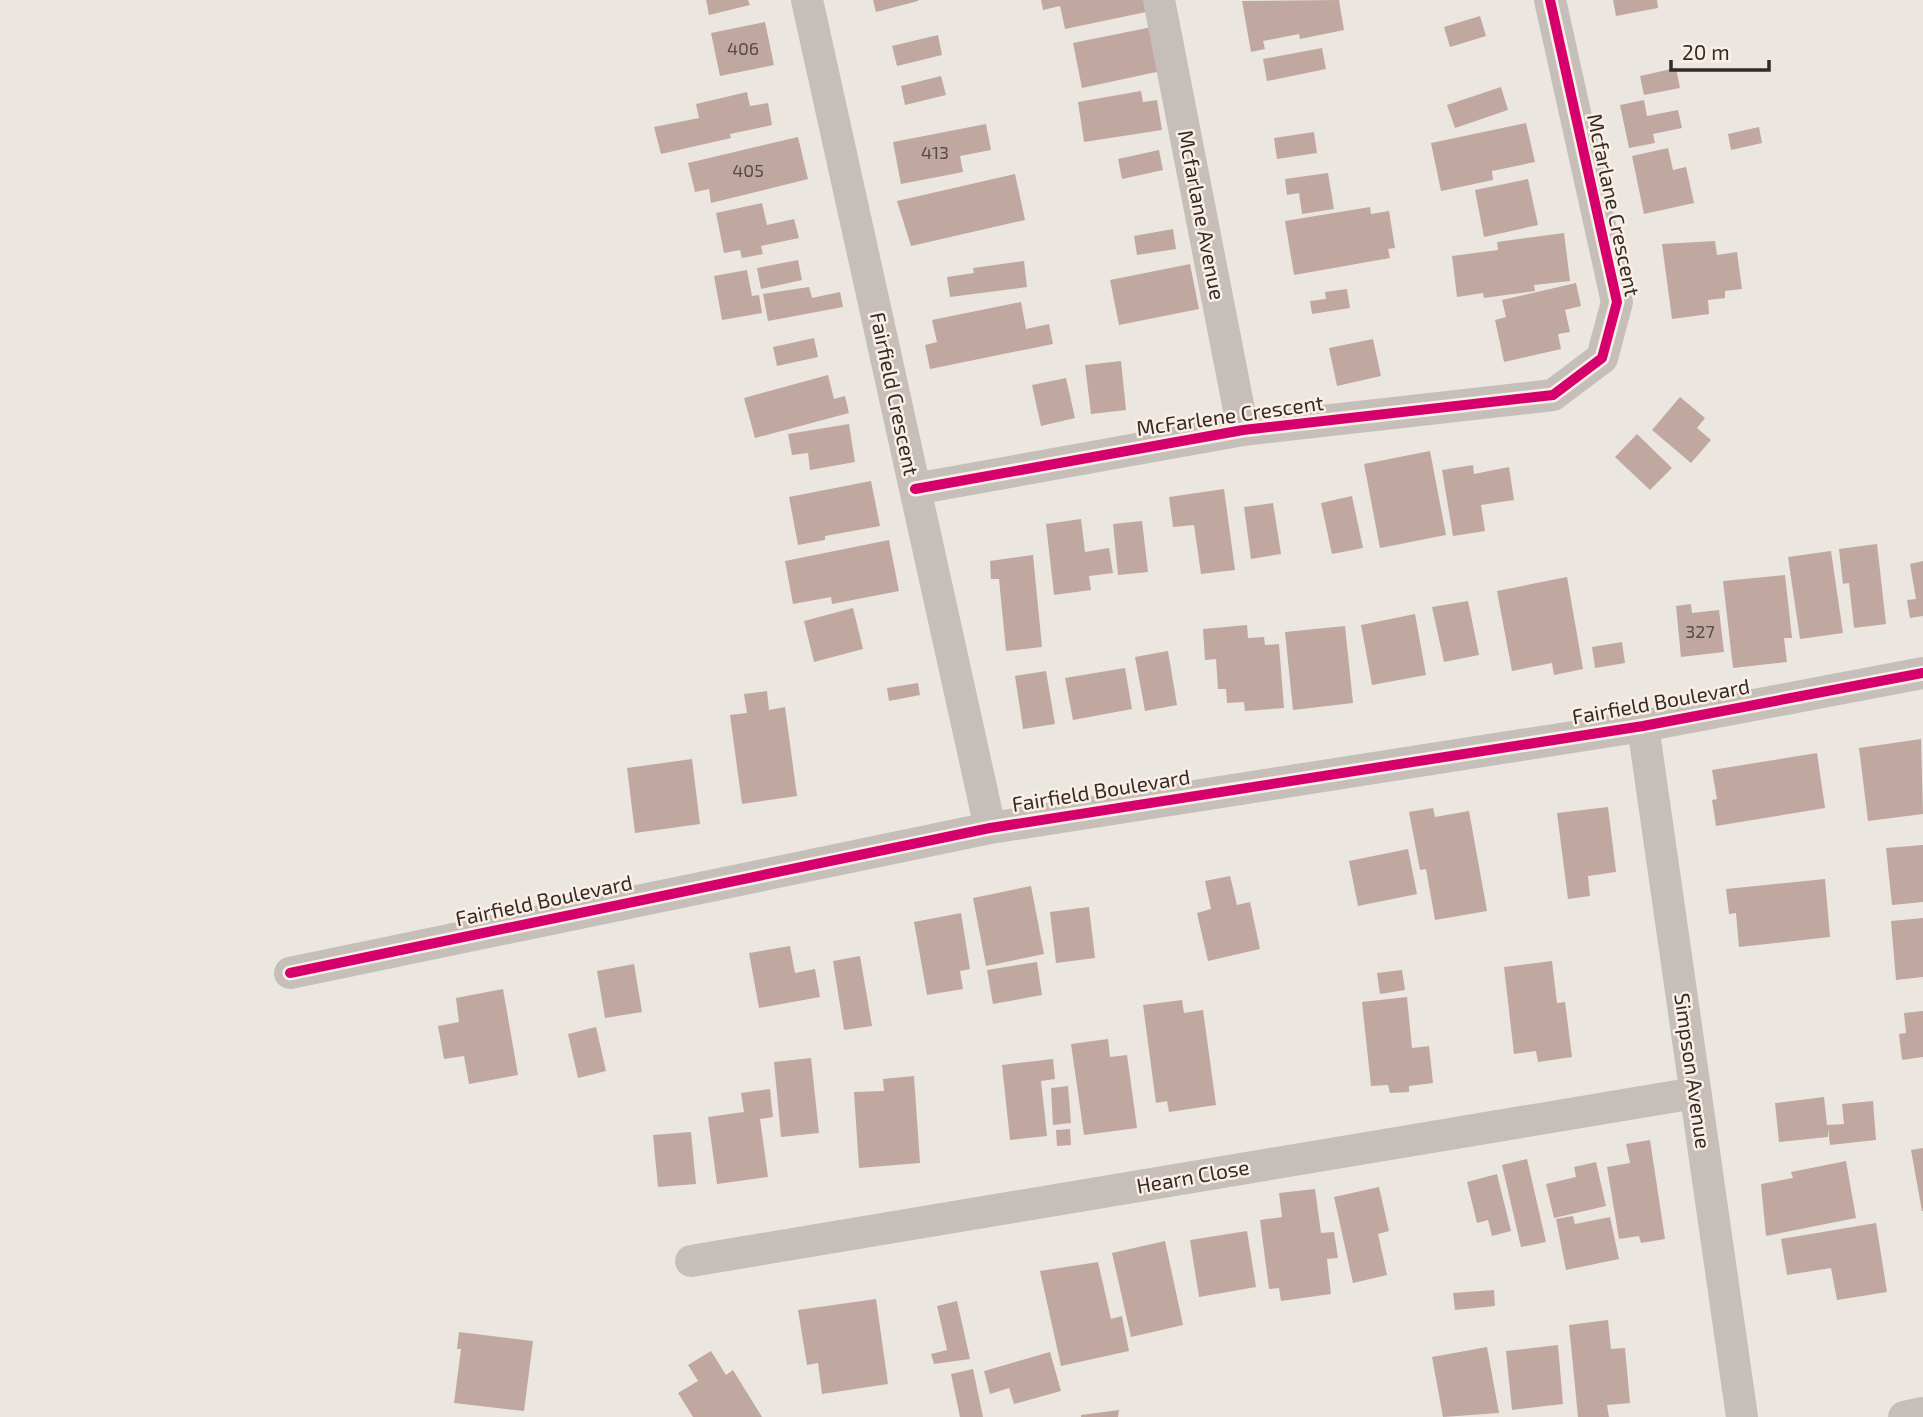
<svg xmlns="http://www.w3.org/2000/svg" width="1923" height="1417" viewBox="0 0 1923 1417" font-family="'Exo 2',sans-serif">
<rect width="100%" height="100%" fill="#ece6e0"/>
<path fill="#c0a8a1" d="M706 0H748L750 5 709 15Z
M873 0H918V1L876 12Z
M1041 0H1144L1146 12 1065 29 1060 6 1043 10Z
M1339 0 1344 30 1300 39 1299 34 1263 41 1265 49 1251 52 1242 1Z
M1613 0H1657L1658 8 1616 16Z
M1480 16 1486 36 1450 47 1444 27Z
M765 22 774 65 720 76 711 33Z
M1152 27 1161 71 1082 88 1073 43Z
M938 35 942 55 897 66 892 46Z
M1322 48 1326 69 1267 81 1263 59Z
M1676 68 1680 88 1644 95 1640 76Z
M941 76 946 95 905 105 901 86Z
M1501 87 1508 110 1455 128 1447 105Z
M1141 91 1143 102 1157 100 1162 130 1084 142 1078 102Z
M747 92 750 106 768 103 772 125 730 134 731 138 661 154 654 127 699 118 696 104Z
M1644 100 1647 116 1678 110 1682 128 1653 134 1655 143 1629 148 1620 105Z
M1526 123 1535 162 1492 171 1493 180 1441 191 1431 143Z
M986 124 991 150 960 156 963 172 901 184 893 142Z
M1759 127 1762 143 1731 150 1728 134Z
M1314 132 1317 153 1277 159 1274 138Z
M798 137 808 179 711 203 709 189 695 192 688 163Z
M1668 148 1673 170 1686 167 1694 203 1644 214 1632 156Z
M1159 150 1163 170 1122 179 1118 159Z
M1328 173 1334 209 1302 214 1299 193 1287 195 1285 179Z
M1015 174 1025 220 911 246 897 201Z
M1528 179 1538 225 1484 237 1475 190Z
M762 203 767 225 794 219 799 238 761 246 763 254 742 258 740 250 724 253 716 213Z
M1370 207 1371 214 1389 211 1395 248 1388 249 1390 258 1294 275 1285 221Z
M1173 229 1176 249 1137 255 1134 236Z
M1564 233 1570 281 1534 285 1535 291 1484 298 1483 293 1457 297 1452 256 1498 250 1497 242Z
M1715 241 1717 255 1737 252 1742 289 1725 291V298L1708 300 1709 314 1672 319 1662 244Z
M798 260 802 280 761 289 757 268Z
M1024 261 1027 287 950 297 947 277 974 273 973 268Z
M1190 264 1199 309 1119 325 1110 280Z
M747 270 752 296 759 295 762 313 722 320 714 276Z
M1576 283 1581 306 1565 310 1570 332 1558 334 1561 349 1504 362 1495 320 1506 317 1502 300Z
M809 287 812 298 840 292 843 307 768 321 763 294Z
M1347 289 1350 308 1312 314 1310 301 1326 299 1325 292Z
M1021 302 1026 329 1049 324 1053 344 930 369 925 345 937 342 932 320Z
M814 338 818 357 777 366 773 347Z
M1373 339 1381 376 1337 386 1329 348Z
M1121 361 1126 410 1091 414 1085 365Z
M828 375 834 399 845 396 849 413 755 438 744 398Z
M1066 378 1075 418 1041 426 1032 385Z
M1680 397 1705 418 1697 428 1711 440 1691 463 1652 430Z
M849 424 855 462 810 470 808 453 792 455 788 434Z
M1637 434 1672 468 1650 490 1615 457Z
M1430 451 1446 535 1380 548 1364 464Z
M1473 465 1474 474 1509 467 1514 500 1481 505 1485 531 1453 536 1442 470Z
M871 481 880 526 825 536V540L798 545 789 497Z
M1224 489 1235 570 1201 574 1194 525 1173 527 1169 497Z
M1352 496 1363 548 1332 554 1321 503Z
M1273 503 1281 554 1251 559 1244 507Z
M1081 519 1085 552 1109 548 1113 573 1089 576 1091 590 1054 595 1046 524Z
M1142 521 1148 572 1118 575 1113 524Z
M889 540 899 591 832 604 831 597 793 604 785 561Z
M1877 544 1886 624 1854 628 1849 583 1843 584 1839 549Z
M1831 551 1843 633 1800 639 1788 557Z
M1033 555 1042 647 1006 651 999 579H991L990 561Z
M1923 561V616L1910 618 1907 600 1916 599 1910 564Z
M1785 575 1792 638H1784L1787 662 1733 668 1723 581Z
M1567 577 1583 669 1554 675 1552 663 1512 671 1497 591Z
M1468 601 1479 655 1444 662 1432 607Z
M1691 604 1692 613 1719 610 1724 652 1681 657 1676 606Z
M853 608 863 649 814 662 804 621Z
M1415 614 1426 675 1372 685 1361 625Z
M1247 625 1248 638 1264 637 1265 645 1279 644 1284 708 1245 711 1244 702 1227 703 1226 689H1218L1216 659 1205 660 1203 629Z
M1345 626 1353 703 1293 710 1285 632Z
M1622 642 1625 663 1595 668 1592 647Z
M1168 651 1177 705 1145 711 1135 657Z
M1125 668 1132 709 1073 720 1065 678Z
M1046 671 1055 724 1023 729 1015 676Z
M918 683 920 695 889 701 887 688Z
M767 691 769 710 785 707 797 796 742 804 730 715 747 713 744 694Z
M1921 739 1923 814 1868 821 1859 748Z
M1817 753 1825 808 1716 826 1712 800 1717 799 1712 770Z
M692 759 700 824 635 833 627 768Z
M1608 807 1616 872 1588 876 1590 896 1568 899 1557 813Z
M1433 808 1435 817 1469 811 1487 911 1435 920 1426 869 1420 870 1409 812Z
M1923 845V902L1892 905 1886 848Z
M1408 849 1417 894 1358 906 1349 861Z
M1230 876 1237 905 1250 902 1260 949 1208 961 1197 913 1211 909 1205 881Z
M1825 879 1830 937 1739 947 1736 913 1729 914 1726 889Z
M1031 886 1044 954 986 966 973 898Z
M1089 907 1095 958 1056 963 1050 912Z
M961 913 970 969 960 971 963 989 927 995 914 922Z
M1923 918V977L1896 980 1891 921Z
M790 946 795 973 815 969 820 997 759 1008 749 953Z
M860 956 872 1026 844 1030 833 961Z
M1552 961 1557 1003 1565 1002 1572 1057 1538 1062 1536 1051 1514 1054 1504 967Z
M1037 962 1042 995 993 1004 987 970Z
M634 964 642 1012 605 1018 597 971Z
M1402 970 1405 990 1380 994 1377 973Z
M503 989 518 1075 469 1084 464 1056 444 1059 438 1026 459 1022 456 998Z
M1407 997 1412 1048 1429 1046 1433 1083 1409 1086V1092L1390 1093 1388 1085 1371 1086 1362 1002Z
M1182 1000 1184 1013 1203 1010 1216 1105 1169 1112 1167 1101 1156 1103 1143 1005Z
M1923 1011V1057L1902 1060 1899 1034 1906 1033 1904 1013Z
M596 1027 606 1071 578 1078 568 1034Z
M1108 1039 1110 1057 1127 1055 1137 1128 1084 1135 1071 1044Z
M811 1058 819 1133 781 1137 774 1062Z
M1053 1059 1055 1079 1041 1081 1047 1136 1010 1140 1002 1065Z
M914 1076 920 1163 859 1168 854 1092 884 1091 883 1079Z
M1068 1086 1071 1123 1053 1125 1051 1088Z
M770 1089 773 1117 760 1119 768 1177 717 1184 708 1117 744 1112 741 1093Z
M1824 1097 1827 1125 1844 1124 1842 1104 1873 1101 1876 1140 1830 1145 1828 1128V1137L1779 1142 1775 1103Z
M1070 1129 1071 1145 1057 1146 1056 1130Z
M691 1132 696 1184 658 1187 653 1135Z
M1650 1140 1665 1239 1641 1243 1639 1236 1619 1239 1607 1167 1630 1163 1626 1144Z
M1923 1148V1211H1922L1911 1150Z
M1527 1159 1546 1242 1521 1247 1502 1165Z
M1846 1161 1856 1218 1766 1236 1761 1184 1793 1178 1791 1172Z
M1596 1162 1606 1206 1554 1218 1546 1184 1576 1177 1574 1167Z
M1497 1174 1511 1231 1492 1236 1488 1220 1477 1223 1467 1182Z
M1379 1187 1389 1231 1378 1234 1387 1275 1353 1283 1334 1197Z
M1315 1189 1321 1233 1334 1232 1338 1258 1327 1259 1331 1294 1281 1301 1279 1288 1269 1289 1260 1220 1282 1217 1279 1193Z
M1573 1216 1575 1224 1610 1217 1619 1259 1566 1270 1556 1219Z
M1876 1223 1887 1292 1837 1300 1831 1268 1787 1275 1781 1239Z
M1247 1231 1256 1287 1199 1297 1190 1240Z
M1165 1241 1183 1325 1131 1337 1112 1253Z
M1098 1262 1111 1319 1122 1316 1129 1351 1061 1366 1040 1271Z
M1494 1290 1495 1306 1455 1310 1453 1293Z
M876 1299 888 1384 822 1394 818 1363 807 1365 798 1310Z
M957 1301 970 1359 934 1364 931 1354 947 1350 937 1306Z
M1608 1320 1611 1349 1625 1348 1630 1403 1607 1405 1609 1417H1578L1569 1325Z
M459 1332 533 1341 524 1411 454 1403 461 1349H457Z
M1558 1345 1563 1404 1512 1410 1506 1351Z
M1487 1347 1499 1413 1443 1417 1432 1357Z
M711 1351 726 1375 733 1370 762 1417H693L678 1393 698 1381 688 1365Z
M1050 1352 1061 1391 1014 1404 1009 1388 990 1394 984 1371Z
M973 1369 983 1417H960L951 1374Z
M1119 1410 1118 1417H1081V1415Z"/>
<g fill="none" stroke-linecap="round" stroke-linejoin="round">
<path stroke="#c5beb9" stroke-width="32" d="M807 0 990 828
M1159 0 1243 430
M915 489 1243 430 1553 395 1602 358 1617 302 1550 0
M1643 726 1742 1417
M290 973 990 828 1643 726 1923 673
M691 1261 1695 1093
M1904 1417 1923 1413"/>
<defs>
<path id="cycleway" d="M915 489 1243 430 1553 395 1602 358 1617 302 1550 0
M290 973 990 828 1643 726 1923 673"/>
</defs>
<use href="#cycleway" stroke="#faefe6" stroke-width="15"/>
<use href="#cycleway" stroke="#d6006c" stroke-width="10"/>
</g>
<g text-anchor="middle" stroke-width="5" stroke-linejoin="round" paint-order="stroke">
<g font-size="18" fill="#584a46">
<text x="743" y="55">406</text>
<text x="935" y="159">413</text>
<text x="748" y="177">405</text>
<text x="1700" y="638">327</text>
</g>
<g font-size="21" fill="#362a27" stroke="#faefe6">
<text transform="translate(1613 205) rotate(78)" y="7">Mcfarlane Crescent</text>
<text transform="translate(1201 215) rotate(79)" y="7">Mcfarlane Avenue</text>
<text transform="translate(894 394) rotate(78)" y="7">Fairfield Crescent</text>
<text transform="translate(1230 416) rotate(-8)" y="7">McFarlene Crescent</text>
<text transform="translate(1661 702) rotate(-10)" y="7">Fairfield Boulevard</text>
<text transform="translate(1101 791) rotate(-9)" y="7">Fairfield Boulevard</text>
<text transform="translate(544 901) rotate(-12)" y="7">Fairfield Boulevard</text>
<text transform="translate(1692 1071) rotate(82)" y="7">Simpson Avenue</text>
<text transform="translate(1193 1177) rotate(-10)" y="7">Hearn Close</text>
</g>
</g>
<path d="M1671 60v10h98v-10" fill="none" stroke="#362a27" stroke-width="3.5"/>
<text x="1682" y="60" font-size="21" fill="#362a27" stroke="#faefe6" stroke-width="5" paint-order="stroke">20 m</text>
</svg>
